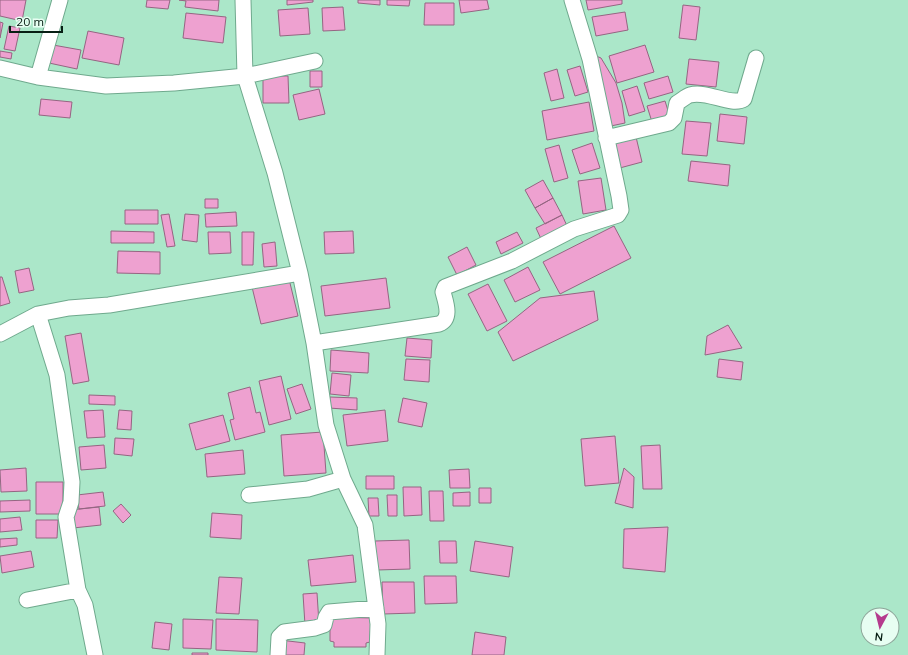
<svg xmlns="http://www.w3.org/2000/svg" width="908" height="655" viewBox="0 0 908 655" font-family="Mulish,sans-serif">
<rect width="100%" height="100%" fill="#abe7c9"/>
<path fill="#eea1d0" stroke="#956582" d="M0 0H26L22 21 0 16Z
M147 0H170L168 9 146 7Z
M179 0H219L218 11 185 7 186 1Z
M287 0H313V2L287 5Z
M358 0H380V5L358 3Z
M387 0H410L409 6 387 5Z
M459 0H487L489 9 461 13Z
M586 0H622V4L588 10Z
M425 3H454V25H424Z
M683 5 700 7 696 40 679 38Z
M343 7 345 30 323 31 322 8Z
M308 8 310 34 280 36 278 10Z
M625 12 628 30 596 36 592 17Z
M186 13 226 17 223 43 183 38Z
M0 22 3 23 0 38Z
M9 26 20 28 15 51 4 49Z
M88 31 124 38 119 65 82 58Z
M53 45 81 50 77 69 49 63Z
M645 45 654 72 617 83 609 56Z
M0 51 12 53 11 59 0 57Z
M591 54 601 58 616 83 622 103 625 123 606 127Z
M689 59 719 62 716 87 686 84Z
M580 66 588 92 575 96 567 70Z
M557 69 564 98 551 101 544 73Z
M310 71H322V87H310Z
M263 76H288L289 103H263Z
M668 76 673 92 649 99 644 83Z
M637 86 645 111 629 116 622 91Z
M319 89 325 114 299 120 293 95Z
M41 99 72 102 70 118 39 115Z
M665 101 670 117 652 122 647 106Z
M589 102 594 131 547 140 542 111Z
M720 114 747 117 744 144 717 141Z
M686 121 711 123 707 156 682 154Z
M636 137 642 162 616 169 610 143Z
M592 143 600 168 580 174 572 150Z
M559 145 568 178 554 182 545 149Z
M691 161 730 165 728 186 688 181Z
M601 178 606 210 583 214 578 181Z
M543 180 553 198 535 208 525 190Z
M553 198 562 215 545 224 535 208Z
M205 199H218V208H205Z
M125 210H158V224H125Z
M236 212 237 226 206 227 205 214Z
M169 214 175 246 167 247 161 215Z
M185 214 199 215 197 242 182 240Z
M562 215 568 228 542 241 536 228Z
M614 226 631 258 560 294 543 262Z
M111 231 154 232V243H111Z
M353 231 354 253 325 254 324 232Z
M208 232H230L231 253 209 254Z
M242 232H254L253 265H242Z
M517 232 523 243 501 254 496 242Z
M275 242 277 266 264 267 262 244Z
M467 247 476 265 457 275 448 257Z
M118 251 160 252V274L117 273Z
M528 267 540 290 515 302 504 280Z
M29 268 34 290 19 293 15 271Z
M0 277H2L10 303 0 306Z
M386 278 390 308 325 316 321 286Z
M289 279 298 316 261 324 252 287Z
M488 284 507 321 487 331 468 294Z
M594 291 598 320 513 361 498 332 540 298Z
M728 325 742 348 705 355 707 336Z
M81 333 89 381 73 384 65 336Z
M407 338 432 340 431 358 405 356Z
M331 350 369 353 368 373 330 371Z
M406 359 430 360 429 382 404 380Z
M719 359 743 362 741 380 717 377Z
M332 373 351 375 349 396 330 394Z
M281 376 291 419 269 425 259 381Z
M302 384 311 409 296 414 287 389Z
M250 387 256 413 260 412 265 432 235 440 230 420 234 419 228 393Z
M89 395 115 396V405L89 404Z
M330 397 357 398V410L329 408Z
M403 398 427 403 422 427 398 422Z
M103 410 105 437 87 438 84 411Z
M119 410 132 411 131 430 117 429Z
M385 410 388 441 347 446 343 415Z
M223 415 230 441 196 450 189 424Z
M323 432 326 473 284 476 281 435Z
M615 436 619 483 585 486 581 439Z
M115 438 134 439 132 456 114 454Z
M104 445 106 468 81 470 79 447Z
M660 445 662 489H643L641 446Z
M243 450 245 474 207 477 205 454Z
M26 468 27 491 1 492 0 470Z
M624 468 634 477 633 508 615 503Z
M469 469 470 488H450L449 470Z
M366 476H394V489H366Z
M36 482H63V514H36Z
M403 487H421L422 515 404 516Z
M479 488H491V503H479Z
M429 491H443L444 521H430Z
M103 492 105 506 79 509 77 495Z
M470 492V506H453V493Z
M387 495H397V516H388Z
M368 498H378L379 516H369Z
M30 500V511L0 512V501Z
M121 504 131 515 123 523 113 511Z
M99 507 101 525 73 528 70 510Z
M212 513 242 515 241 539 210 537Z
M20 517 22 530 0 532V519Z
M36 520H58L57 538H36Z
M668 527 665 572 623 568 624 529Z
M17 538V545L0 547V539Z
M409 540 410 569 377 570 375 541Z
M439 541H456L457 563H440Z
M475 541 513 547 509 577 470 571Z
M31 551 34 567 2 573 0 556Z
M353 555 356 582 311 586 308 560Z
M424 576H456L457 603 425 604Z
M219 577 242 578 239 614 216 613Z
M382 582H414L415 613 383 614Z
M317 593 319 624 305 625 303 594Z
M330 617 371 618 370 642 366 643V647H334V642L330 641Z
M183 619 213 620 211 649 183 648Z
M216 619 258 620 257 652 216 650Z
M155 622 172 624 169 650 152 648Z
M475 632 506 637 504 655H472Z
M280 640 305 643 304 655H279Z
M192 653H208V655H192Z"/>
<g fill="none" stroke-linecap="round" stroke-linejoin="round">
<defs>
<path id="minor" d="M243 0 245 76 275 173 300 273 314 343 326 425 343 479 365 525 378 624 377 655
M0 68 38 77 106 86 174 83 245 76 315 61
M38 77 60 0
M606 138 669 123 674 118 677 103C681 101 686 96 690 95 708 90 731 107 744 99L756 58
M0 334 38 314 69 308 109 305 300 273
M314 343 439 324C452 319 446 303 443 292L445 287 512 261 574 229 618 215 621 210 619 196 590 59 572 0
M249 495 308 489 343 479
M78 590 85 605 95 655
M27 600 78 590 66 517 71 502 72 482 57 375 38 314
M278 655 279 637 284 632 315 628 324 625 326 617 329 612 376 608"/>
</defs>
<use href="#minor" stroke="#6fa98d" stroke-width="17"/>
<use href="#minor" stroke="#fff" stroke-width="15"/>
</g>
<g transform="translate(880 627) rotate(187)"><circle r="19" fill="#e7fef2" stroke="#8da599"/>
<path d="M0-3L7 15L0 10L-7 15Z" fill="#b53b8e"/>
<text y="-6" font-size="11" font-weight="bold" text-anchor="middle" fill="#071f14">N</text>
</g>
<path d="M10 26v6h52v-6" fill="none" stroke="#071f14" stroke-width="2"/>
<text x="16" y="26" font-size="12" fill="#071f14" stroke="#e7fef2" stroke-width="3" paint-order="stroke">20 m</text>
</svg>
